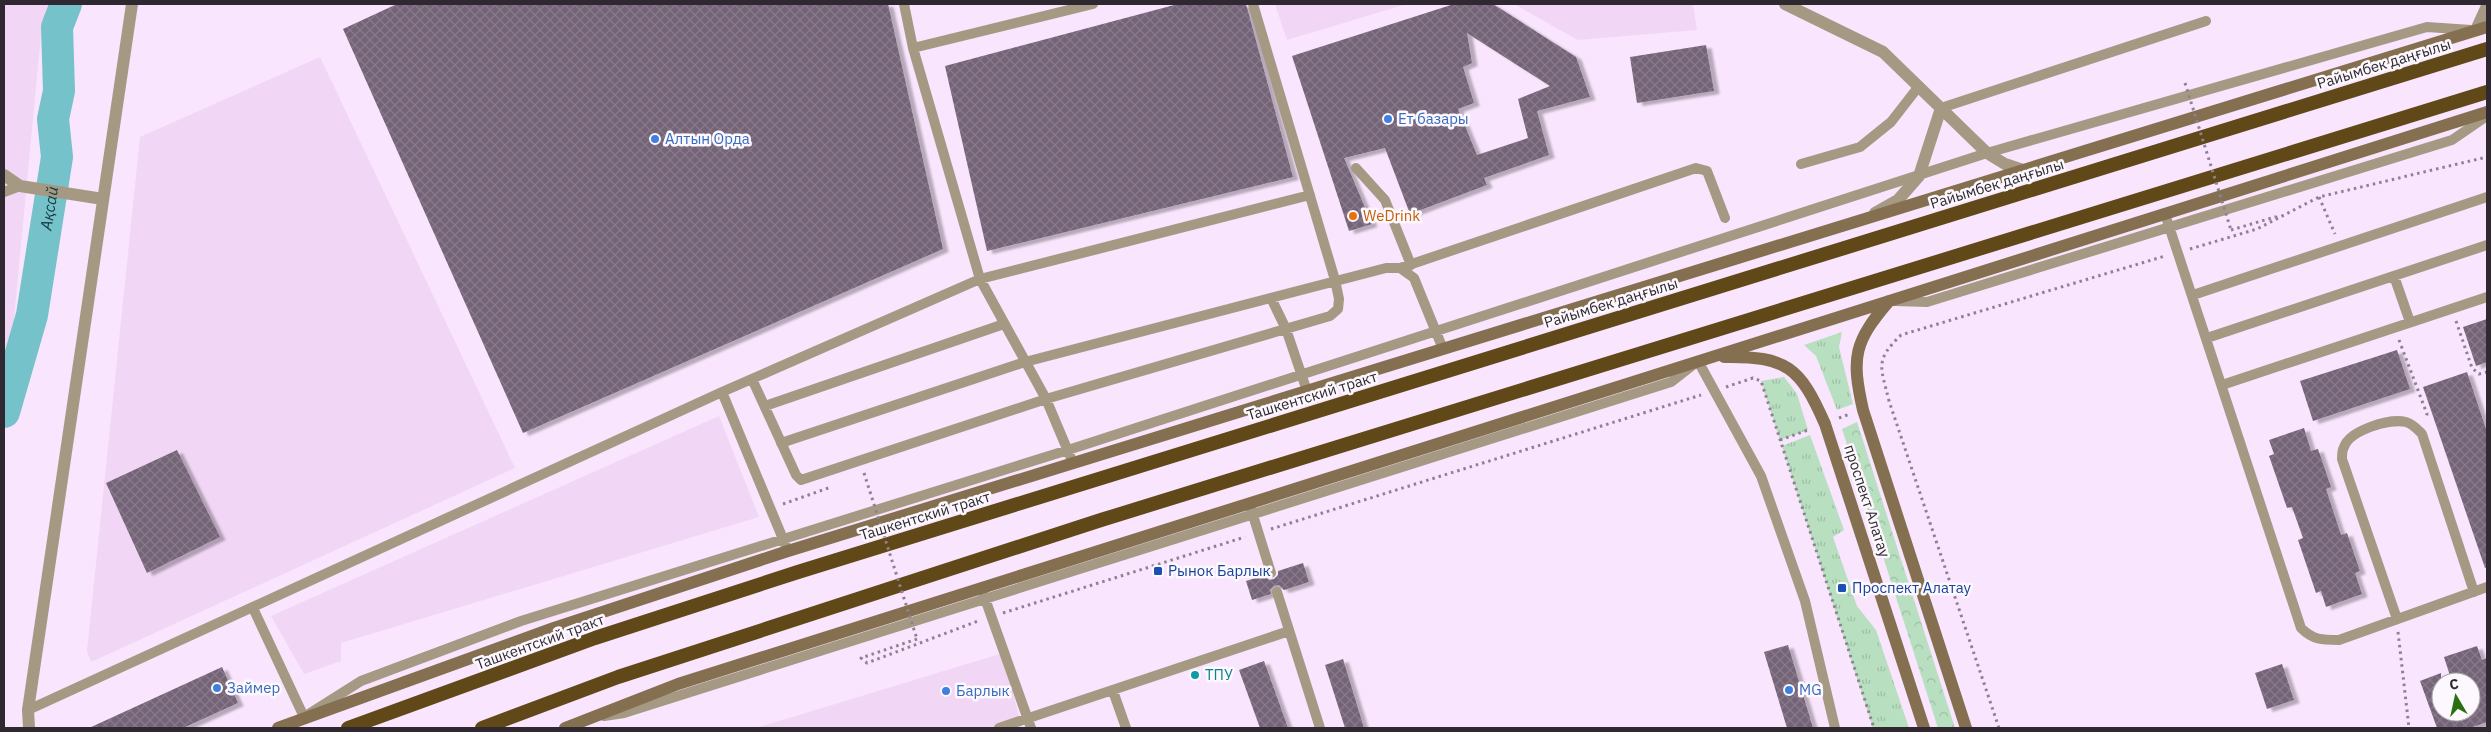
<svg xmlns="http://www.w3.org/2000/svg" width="2491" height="732" viewBox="0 0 2491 732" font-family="'IBM Plex Sans',sans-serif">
<defs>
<pattern id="grass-tufts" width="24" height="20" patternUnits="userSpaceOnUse" patternTransform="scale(1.25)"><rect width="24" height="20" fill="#b7dfc0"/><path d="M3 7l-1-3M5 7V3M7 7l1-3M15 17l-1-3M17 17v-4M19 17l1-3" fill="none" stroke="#9ebfa5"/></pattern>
<pattern id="forest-crowns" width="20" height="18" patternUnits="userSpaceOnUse" patternTransform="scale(1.25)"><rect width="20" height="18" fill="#b7dfc0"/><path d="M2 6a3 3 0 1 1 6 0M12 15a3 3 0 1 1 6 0" fill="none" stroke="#9ebfa5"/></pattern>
<pattern id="building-cross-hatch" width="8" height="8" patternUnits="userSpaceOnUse" patternTransform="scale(1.25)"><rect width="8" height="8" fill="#746377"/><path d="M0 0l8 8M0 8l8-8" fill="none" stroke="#877a8a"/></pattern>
<filter id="shadow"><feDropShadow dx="5.5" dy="3" stdDeviation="1" flood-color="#0004"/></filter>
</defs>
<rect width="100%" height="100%" fill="#f9e5fd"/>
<path fill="#f1d7f5" d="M4 4H50L42 24 13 329 4 360Z
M1275 4H1407L1287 40Z
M1514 4H1693L1697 30 1578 40Z
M320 57 515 468 91 662 87 651 140 137Z
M719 416 759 517 341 643V661L304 674 271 616Z
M1003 653 1022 728H756Z"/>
<path fill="url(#grass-tufts)" d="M1842 332 1839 347 1853 404 1837 410 1816 356 1804 345Z
M1784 377 1797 394 1808 430 1780 440 1761 381Z
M1810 435 1844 530 1833 537 1857 606 1876 630 1909 728H1873L1782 446Z"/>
<path fill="url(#forest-crowns)" d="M1857 422 1955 728H1938L1842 429Z"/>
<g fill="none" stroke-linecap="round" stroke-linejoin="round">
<path stroke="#76c2ca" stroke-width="32" id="s1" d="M4 412 32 315 57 157 53 119 59 91 57 27 66 4"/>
</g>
<path fill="url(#building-cross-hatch)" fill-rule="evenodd" filter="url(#shadow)" d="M397 4H888L943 249 523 433 343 29Z
M1178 4H1246L1293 177 987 251 945 66Z
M1454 4H1493L1576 57 1590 97 1537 111 1549 155 1484 178 1487 185 1410 214 1385 148 1344 158 1372 224 1349 231 1292 56ZM1467 33 1550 86 1518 99 1528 138 1477 155 1458 109 1474 103 1463 67 1472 63Z
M1706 45 1714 91 1637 103 1630 57Z
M2487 319V362L2476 366 2463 327Z
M2397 350 2410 389 2313 421 2300 381Z
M2467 372 2487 432V567L2485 568 2423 387Z
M2304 428 2311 451 2318 449 2331 487 2326 489 2341 535 2347 533 2360 571 2355 573 2362 594 2326 607 2321 591 2316 593 2298 540 2303 538 2292 507 2287 508 2269 456 2274 454 2269 440Z
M177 450 220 537 147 573 106 483Z
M1303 563 1309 582 1284 590 1279 585 1274 586 1270 590 1271 594 1252 600 1246 581 1264 575 1269 580 1274 579 1278 575V571Z
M1788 645 1813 728H1787L1764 652Z
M2477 646 2482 660 2487 658V722L2470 728H2437L2420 681 2441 673V712H2471V682H2452L2444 657Z
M1343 659 1364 728H1345L1325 665Z
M1264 661 1288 728H1260L1239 670Z
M2282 664 2294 700 2267 709 2255 673Z
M222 667 238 703 183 728H89Z"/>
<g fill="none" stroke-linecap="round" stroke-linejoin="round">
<path stroke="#8e8191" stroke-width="3" stroke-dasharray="2.5 4" stroke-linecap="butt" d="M2319 197 2335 234
M2231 230 2275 217 2281 218
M2190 249 2257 229 2319 197 2487 157
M2456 321 2472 368 2479 374 2487 372
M2399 340 2427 414 2426 418
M1726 387 1753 378 1761 381 1874 728
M1839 418 1850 414
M1780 440 1808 430
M783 504 831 487
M1271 529 1701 395
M1003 613 1245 537
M2398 632 2409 728
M917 639 861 658 867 663 978 621
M1999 728 1889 401C1881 367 1874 361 1901 335L2165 256"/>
<path stroke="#a69983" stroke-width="10" d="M913 48 1093 4
M1941 108 2206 21
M1801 164 1860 147 1891 122 1919 86
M1356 168 1385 200 1411 265
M4 192 20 186
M2165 214 2301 628C2313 640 2322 640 2339 640L2487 587
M1400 268 1696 168 1707 171 1725 218
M2394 276 2410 322
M2193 295 2487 197
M1271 298 1286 329 1307 391
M1895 301 1927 302 2452 140 2487 116
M2207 338 2487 245
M752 379 796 475 801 480 1046 399 1330 316 1338 309 1339 299 1335 280 1253 4
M2222 385 2487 297
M722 392 788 551
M765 406 1004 324
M781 443 1025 362 1386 268H1400L1414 278 1443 349
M1073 463 1046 399 980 279 1310 195
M1251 509 1271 573
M1277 592 1320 728
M983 593 1031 728
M253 608 304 717 361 681 521 621 1068 450 1987 153 2427 27 2471 30
M2397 619 2342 459C2342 455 2342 450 2344 447 2350 430 2390 418 2406 422 2413 424 2417 429 2422 434L2474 592
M1113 691 1126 728
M28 710 722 392 980 279 913 48 904 4
M604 716 624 713 1671 382 1698 361 1761 476 1805 601 1835 728
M999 728 1289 631"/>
<path stroke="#a69983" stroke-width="12" d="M1785 4 1883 52 1987 153 2005 164 2023 170
M4 175 20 186 103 199
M1875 213 1898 200 1919 176 1941 108
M28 710 132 4"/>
<path stroke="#a69983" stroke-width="12" d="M2476 30 2487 6
M28 710 29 728"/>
<path stroke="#847051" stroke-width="12" d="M1889 301C1854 342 1851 357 1863 410L1966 728
M1724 357C1787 356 1800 367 1825 424L1924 728
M278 728 554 628 788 551 2487 27
M565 728 678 684 2487 112"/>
<path stroke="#604818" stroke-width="14" d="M348 728 595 638 798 572 2487 49
M482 728 618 677 1101 520 2487 92"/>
<path stroke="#8e8191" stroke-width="3" stroke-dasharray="2.5 4" stroke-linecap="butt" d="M2185 83 2231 230
M864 473 917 639"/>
</g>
<g fill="#3f7fe0" stroke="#fcf8fd" stroke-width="2">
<circle cx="1388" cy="119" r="5"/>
<circle cx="655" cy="139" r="5"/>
<circle cx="217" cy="688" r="5"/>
<circle cx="1789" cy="690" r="5"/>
<circle cx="946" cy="691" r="5"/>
</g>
<circle fill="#e8710a" stroke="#fcf8fd" stroke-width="2" cx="1353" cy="216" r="5"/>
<g fill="#1a4fb4" stroke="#fcf8fd" stroke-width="2">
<rect x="1153" y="566" width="10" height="10" rx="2.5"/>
<rect x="1837" y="583" width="10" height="10" rx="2.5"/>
</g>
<circle fill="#0f9aa8" stroke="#fcf8fd" stroke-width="2" cx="1195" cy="675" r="5"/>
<g text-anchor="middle" stroke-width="5" stroke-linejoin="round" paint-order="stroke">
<g font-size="15" fill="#2f2831" stroke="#fcf8fd">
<text transform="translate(2384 64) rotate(-17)" y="5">Райымбек даңғылы</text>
<text transform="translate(1997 184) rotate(-17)" y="5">Райымбек даңғылы</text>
<text transform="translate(1611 303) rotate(-17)" y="5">Райымбек даңғылы</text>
<text transform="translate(1312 396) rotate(-17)" y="5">Ташкентский тракт</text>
<text transform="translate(1867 501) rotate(72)" y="5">проспект Алатау</text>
<text transform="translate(925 516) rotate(-17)" y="5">Ташкентский тракт</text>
<text transform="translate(540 642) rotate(-20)" y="5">Ташкентский тракт</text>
</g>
<g font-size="15" fill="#366cbe" stroke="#fcf8fd" text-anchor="start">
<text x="1398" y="124">Ет базары</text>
<text x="665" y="144">Алтын Орда</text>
<text x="227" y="693">Займер</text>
<text x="1799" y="695">MG</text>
<text x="956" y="696">Барлык</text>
</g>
<g font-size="15" fill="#c56008" stroke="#fcf8fd" text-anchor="start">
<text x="1363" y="221">WeDrink</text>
</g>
<g font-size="15" fill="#164399" stroke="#fcf8fd" text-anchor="start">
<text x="1168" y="576">Рынок Барлык</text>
<text x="1852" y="593">Проспект Алатау</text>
</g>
<g font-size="15" fill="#0d838f" stroke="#fcf8fd" text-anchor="start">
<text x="1205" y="680">ТПУ</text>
</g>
<g font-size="16" font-style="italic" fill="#163b3f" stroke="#fcf8fd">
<text dy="6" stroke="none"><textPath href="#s1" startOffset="209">Ақсай</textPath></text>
</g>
</g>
<rect width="2491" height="732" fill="none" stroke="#2f2831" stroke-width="10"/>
<g transform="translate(2456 697) rotate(351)"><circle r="24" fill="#fcf8fd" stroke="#aaa5ab"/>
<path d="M0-4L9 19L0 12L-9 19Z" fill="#2a7010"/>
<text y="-8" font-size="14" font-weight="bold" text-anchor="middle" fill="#2f2831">С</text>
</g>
</svg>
